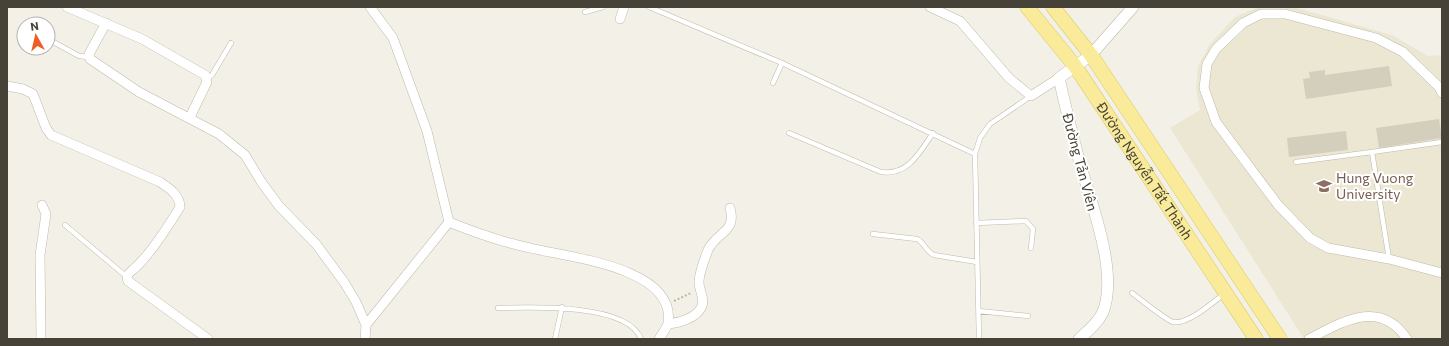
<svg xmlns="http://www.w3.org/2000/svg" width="1449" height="346" viewBox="0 0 1449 346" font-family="Commissioner,sans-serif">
<rect width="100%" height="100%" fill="#f3f1e7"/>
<path fill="#ebe7d2" d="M1258 7H1294L1392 35 1428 56 1442 55V339H1304L1170 128 1200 110 1196 88 1198 66 1210 44 1235 17Z"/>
<path fill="#d4cebd" d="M1389 66 1392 86 1306 99 1303 79 1310 78 1309 72 1325 70V75Z
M1439 119 1442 138 1379 148 1376 128Z
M1346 131 1348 150 1289 157 1287 138Z"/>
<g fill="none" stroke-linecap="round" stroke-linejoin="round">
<defs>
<path id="service" d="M649 7 782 63 975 154
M585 12 603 7
M48 39 79 56 89 57
M207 78 212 75 231 43
M773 83 782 63
M789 133 881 172C908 176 920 152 933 133
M1296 162 1372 152
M976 223 1026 221 1033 229 1031 248
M65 225 127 277
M873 234 917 239C925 243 926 252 934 255L977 262
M1389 259 1372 152 1442 142
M1132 293C1140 299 1166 320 1173 322 1188 325 1213 302 1224 294
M498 308C530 307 628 303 641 339
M979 311 1028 316
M555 339 562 307
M979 339 975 154 980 138 990 124 1031 96"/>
<path id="minor" d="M67 7 142 39 205 75 207 82 190 117
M930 7 960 21 1009 78 1031 96 1059 78
M620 19 624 7
M106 23 89 54 90 59 139 92 219 134 245 155 262 183 279 206 316 244 344 282 356 302 366 325
M7 86 23 89 33 94 46 128 51 135 160 182C169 188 180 195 180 207 169 225 151 253 136 267 131 272 125 274 128 281L208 339
M1442 93 1439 87 1403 52 1376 38 1285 14H1261L1243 23 1216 49 1207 64 1204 88 1216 122 1278 205 1310 238 1328 248 1389 259 1442 273
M449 222C476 233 502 242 530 248 566 257 677 267 668 323 667 328 662 334 659 339
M668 324C679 323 697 318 702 306 705 298 699 291 699 282 699 273 705 258 708 250 717 231 737 233 730 208
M41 339 40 255 46 214 42 205
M365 339 366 325 449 222 427 131 393 38 370 7
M1309 339C1342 322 1380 298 1407 339"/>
<path id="tertiary" d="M1079 339C1088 331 1098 323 1103 312 1119 272 1090 200 1079 160 1072 133 1065 105 1059 78L1091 55 1133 7"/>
<g id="primary">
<path id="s1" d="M1027 7 1075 66 1256 339"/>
<path d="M1053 7 1091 55 1280 339"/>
</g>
</defs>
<use href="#service" stroke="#bebaaa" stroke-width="5.5"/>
<use href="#minor" stroke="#bebaaa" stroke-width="10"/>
<use href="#tertiary" stroke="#bebaaa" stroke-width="12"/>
<use href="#primary" stroke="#ddca6b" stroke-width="15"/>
<path stroke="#bfb79c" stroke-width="2" stroke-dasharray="2 2" stroke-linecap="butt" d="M674 301 691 293"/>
<use href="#service" stroke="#fff" stroke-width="4.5"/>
<use href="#minor" stroke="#fff" stroke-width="9"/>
<use href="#tertiary" stroke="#fff" stroke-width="11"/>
<use href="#primary" stroke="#f9eb9a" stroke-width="14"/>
</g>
<defs>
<symbol id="university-bare" viewBox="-9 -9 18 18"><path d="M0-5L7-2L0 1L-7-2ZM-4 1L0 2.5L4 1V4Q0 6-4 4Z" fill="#8d6e63" stroke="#fff" stroke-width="2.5" paint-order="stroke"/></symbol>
</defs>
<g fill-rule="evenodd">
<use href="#university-bare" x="1313" y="175" width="22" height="22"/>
</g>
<g text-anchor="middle" stroke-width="4" stroke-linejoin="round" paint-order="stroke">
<g font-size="14" fill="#464237" stroke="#fff">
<text transform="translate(1080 162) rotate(75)" y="5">Đường Tản Viên</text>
<text dy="5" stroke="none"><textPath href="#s1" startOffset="202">Đường Nguyễn Tất Thành</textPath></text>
</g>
<g font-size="14" fill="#785e54" stroke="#fff" text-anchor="start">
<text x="1336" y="183">Hung Vuong<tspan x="1336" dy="16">University</tspan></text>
</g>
</g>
<rect width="1449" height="346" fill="none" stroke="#464237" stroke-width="16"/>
<g transform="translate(36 36) rotate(352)"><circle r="19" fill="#ffffff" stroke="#b5b3af"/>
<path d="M0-3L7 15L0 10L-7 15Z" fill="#ef5d23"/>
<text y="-6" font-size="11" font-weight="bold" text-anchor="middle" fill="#464237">N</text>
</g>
</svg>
